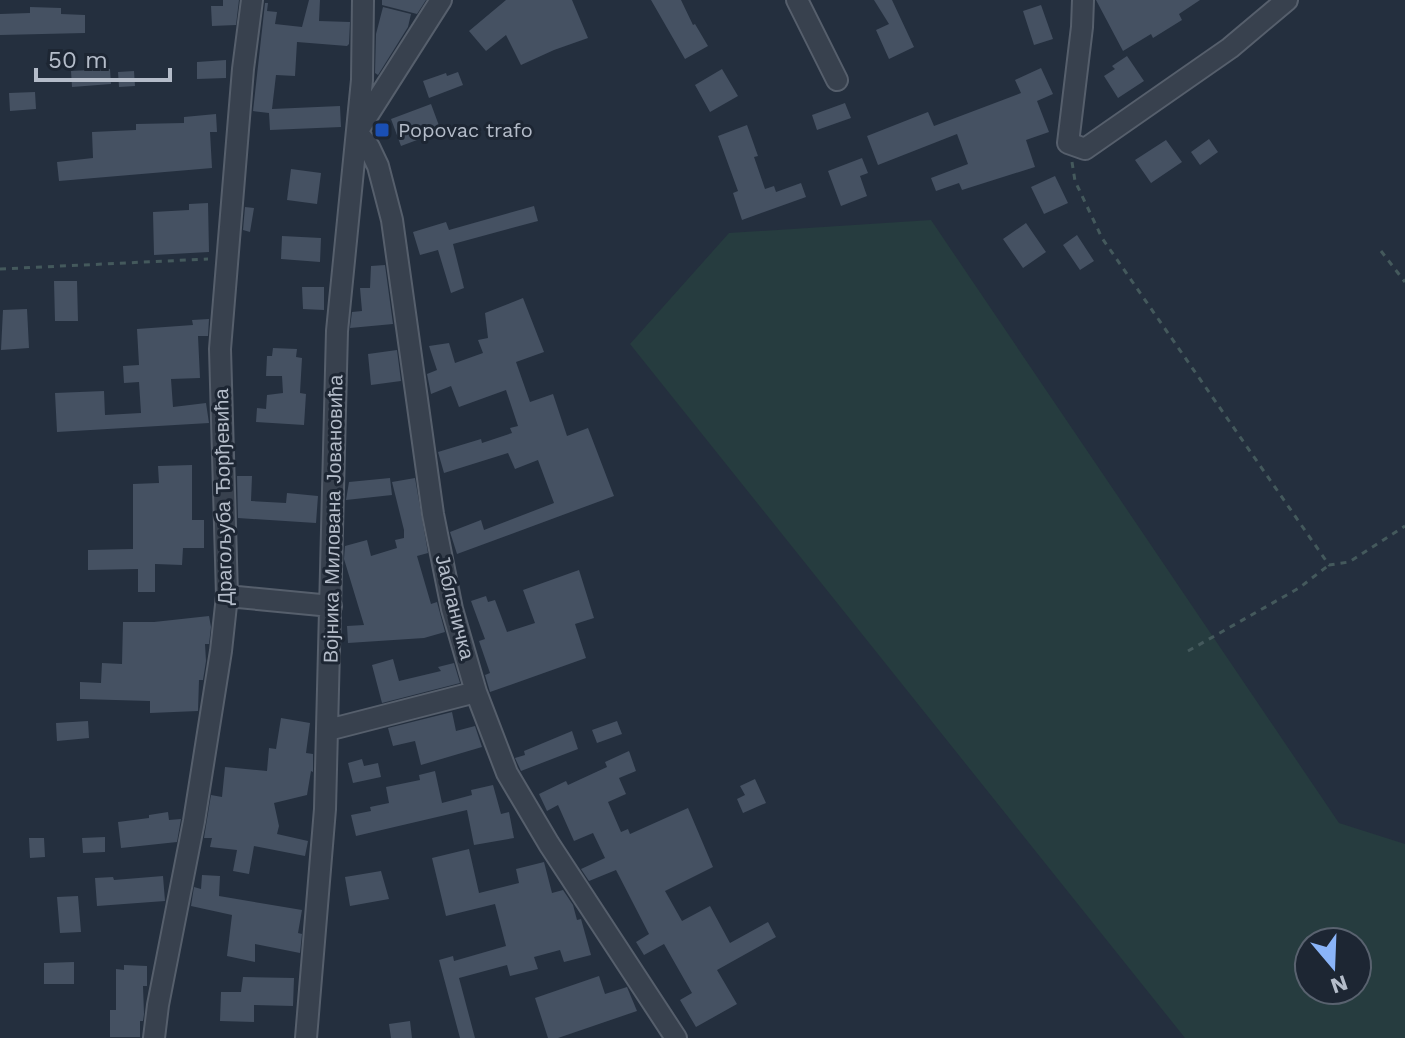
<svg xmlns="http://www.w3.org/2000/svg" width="1405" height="1038" viewBox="0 0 1405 1038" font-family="'Work Sans',sans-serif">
<rect width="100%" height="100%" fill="#242f3e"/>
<path fill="#263c3f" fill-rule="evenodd" d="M931 220 1339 823 1405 844V1038H1185L630 344 729 233ZM1309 942H1357V990H1309Z"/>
<path fill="#455162" d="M223 0H239L236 25 212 26 211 6H223Z
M309 0H320L319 21 350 22 349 44 347 46 297 42 295 76 276 75 272 109 340 106 341 127 270 130 269 113 253 111 265 3H268L267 11 277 12 275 24 302 27Z
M382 0H426L417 14 382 5Z
M506 0H572L588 38 554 50 521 65 506 35 486 51 469 31Z
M651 0H681L693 25 695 24 708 46 685 59Z
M874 0H892L914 47 889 59 876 30 889 24Z
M1096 0H1200L1179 14 1182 20 1153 38 1151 34 1123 51Z
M1041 5 1053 39 1034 45 1023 11Z
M30 7 61 8V14L85 15V33L0 35V14L30 13Z
M383 7 411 14 408 27 378 75 375 73 376 34Z
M1127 56 1144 81 1118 98 1104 76 1115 69 1112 66Z
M226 60V78L197 79V62Z
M1041 68 1053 94 1037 101 1049 132 1026 140 1035 167 962 190 959 183 936 191 931 178 968 164 957 134 878 165 867 136 928 112 934 126 1021 93 1015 80Z
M110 69 111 84 72 87 71 71Z
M722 69 738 96 710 112 695 85Z
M134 71 135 86 119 87 118 72Z
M458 72 463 85 429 98 423 81 446 73 447 76Z
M35 92 36 109 10 111 9 93Z
M845 103 851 118 817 130 812 115Z
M431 104 441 131 401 146 391 119Z
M216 114 217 132H210L212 168 59 181 57 162 93 158 92 132 136 130V124L184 123V117Z
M747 125 758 156 754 157 765 189 774 186 776 192 801 183 806 197 742 220 733 193 738 191 718 136Z
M1209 139 1218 152 1200 165 1191 152Z
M1166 140 1182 162 1151 183 1135 160Z
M862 158 868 173 860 176 867 196 841 206 828 171Z
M291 169 321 173 317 204 287 200Z
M1055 176 1068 203 1044 214 1031 187Z
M208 203 209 252 154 255 153 212 189 210V204Z
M534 206 538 221 453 244 464 288 451 293 438 250 420 255 413 232 446 222 449 230Z
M245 207 254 208 250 232 243 230Z
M1026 223 1046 252 1023 268 1003 239Z
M1077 235 1094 261 1080 270 1063 245Z
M282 236 321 238 320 262 281 259Z
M385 265 393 324 350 328 352 312 362 311 360 288H370L371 266Z
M54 281H77L78 321H55Z
M302 287H324V310L303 309Z
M523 298 544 352 516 362 530 402 553 394 567 436 588 428 614 496 457 554 450 532 481 520 484 530 554 503 538 460 515 469 508 453 444 473 438 452 481 439 482 443 512 433 510 428 518 426 506 390 459 407 451 386 431 394 427 374 437 370 429 346 449 343 455 363 483 353 478 340 488 338 485 313Z
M27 309 29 348 1 350 3 310Z
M209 319 208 336H198L200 378 171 379 173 407 206 403 209 423 57 432 55 393 104 391 105 415 141 413 139 382 124 383 123 366 139 365 137 329 193 325 192 320Z
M273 348 297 349 296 357 302 358 300 393 306 394 304 425 256 422 257 408 266 409 267 395 283 393 282 376H266L267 356H272Z
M397 350 401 381 371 385 368 354Z
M192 465V520H204V548H183L182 565 155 564V592H138V569L88 570V550L133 549V484L159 483 158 466Z
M237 476H252L251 501 286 503 287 493 318 496 316 523 238 518Z
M390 478 392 495 346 500 349 482Z
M415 478 428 553 417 556 431 604 437 602 445 632 424 638 348 643 347 626 364 625 344 559 345 546 367 540 371 556 397 548 395 540 404 538V530L392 482Z
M579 570 594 618 575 624 586 658 490 692 485 675 490 673 479 641 485 639 471 601 486 596 488 602 495 600 507 632 535 623 523 590Z
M209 616 211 627 209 644H205L206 661 203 680H199L198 711 150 713V701L80 699V682L101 683 102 663 122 664 123 622H154Z
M393 659 399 681 441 671 438 667 454 663 460 683 382 703 372 665Z
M452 712 456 731 475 726 482 747 421 765 415 741 393 746 388 728Z
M281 718 310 723 306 753 313 754V772L311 771 307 795 274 803 279 826 277 834 308 841 305 856 254 846 249 874 233 871 237 850 210 847 212 838H204L211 795 222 797 225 767 267 771 269 748 276 749Z
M88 721 89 738 57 741 56 723Z
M617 721 622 734 597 743 592 730Z
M572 731 578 749 521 771 515 758 525 755 524 751Z
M629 751 636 771 619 778 626 794 608 802 621 832 628 829 630 834 688 808 713 867 665 891 682 921 710 906 730 943 768 922 776 937 717 970 737 1004 696 1027 680 1000 692 993 664 944 644 955 636 942 649 934 616 870 589 881 581 869 605 858 593 833 574 841 558 805 547 811 539 794 566 781 568 785 607 767 605 762Z
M362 759 364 766 378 763 381 777 353 783 348 763Z
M435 771 442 803 472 795 471 790 493 785 501 814 509 812 514 838 474 845 467 810 356 836 351 815 371 811 370 807 389 803 386 787 420 780 419 775Z
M755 779 766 803 743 813 737 799 745 795 740 786Z
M168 812 169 820 181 819 177 842 121 848 118 822 149 818V815Z
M105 837V852L83 853 82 838Z
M29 838H44L45 857 30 858Z
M469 849 479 893 519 883 516 869 544 862 552 893 563 890 573 905 577 920 581 919 591 955 564 962 560 950 534 957 538 969 510 976 507 965 459 978 475 1038H460L439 960 453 956 454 961 506 946 495 904 446 916 432 858Z
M381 871 389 899 350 906 345 877Z
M202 875 220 876 219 896 302 910 298 933 302 934 300 953 255 944V962L227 956 232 915 191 906 194 887 201 889Z
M163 876 165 901 97 906 95 878 113 877 114 880Z
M78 896 81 932 60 933 57 897Z
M74 962V984H44V963Z
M124 965 147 966V986H143L144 1014 143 1021H140V1037H110V1010H116V969L124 970Z
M599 976 605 994 627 987 637 1011 558 1038H548L535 998Z
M243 977 294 978 293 1006 254 1005V1022L220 1021 221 992H241Z
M410 1021 412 1038H391L389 1024Z"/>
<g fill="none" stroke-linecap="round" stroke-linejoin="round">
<defs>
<path id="minor" d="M797 0 837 80
M1083 0 1082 27 1068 143 1085 149 1230 48 1287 0
M357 132 369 147 378 166 392 220 433 514 452 609 476 692 507 773 549 844 676 1038
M357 132 441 0
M227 596 331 606
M328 730 476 692
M154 1038 158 1005 194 821 221 651 227 596 220 349 243 69 252 0
M306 1038 325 809 337 331 362 80 363 0"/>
</defs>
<use href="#minor" stroke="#565f6c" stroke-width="24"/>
<path stroke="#44595c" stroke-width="3" stroke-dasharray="6 6" stroke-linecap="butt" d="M1072 162 1075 181 1102 238 1329 565 1349 562 1405 526
M1381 251 1405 282
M0 269 208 259
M1188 651 1299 588 1329 565"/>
<use href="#minor" stroke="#38414e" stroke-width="20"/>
</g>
<rect fill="#1a4fb4" stroke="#1d2633" stroke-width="3" x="374" y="122" width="16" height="16" rx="4"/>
<g text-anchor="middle" stroke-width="6" stroke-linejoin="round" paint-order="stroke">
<g font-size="20" fill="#b4bcc9" stroke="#1d2633" text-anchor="start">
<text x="398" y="137">Popovac trafo</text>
</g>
<g font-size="20" fill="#b4bcc9" stroke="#1d2633">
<text transform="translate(223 497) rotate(-91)" y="7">Драгољуба Ђорђевића</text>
<text transform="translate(333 519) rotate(-89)" y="7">Војника Милована Јовановића</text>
<text transform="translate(455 607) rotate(76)" y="7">Јабланичка</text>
</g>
</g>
<g transform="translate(1333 966) rotate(161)"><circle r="38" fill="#1d2633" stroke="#59626f" stroke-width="2"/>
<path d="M0-6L14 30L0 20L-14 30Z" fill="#8ab4f8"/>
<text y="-12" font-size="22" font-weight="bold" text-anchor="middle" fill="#b4bcc9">N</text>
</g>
<path d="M36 68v12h134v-12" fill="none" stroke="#b4bcc9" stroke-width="4"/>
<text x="48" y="68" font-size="24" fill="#b4bcc9" stroke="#1d2633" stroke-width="6" paint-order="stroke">50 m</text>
</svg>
